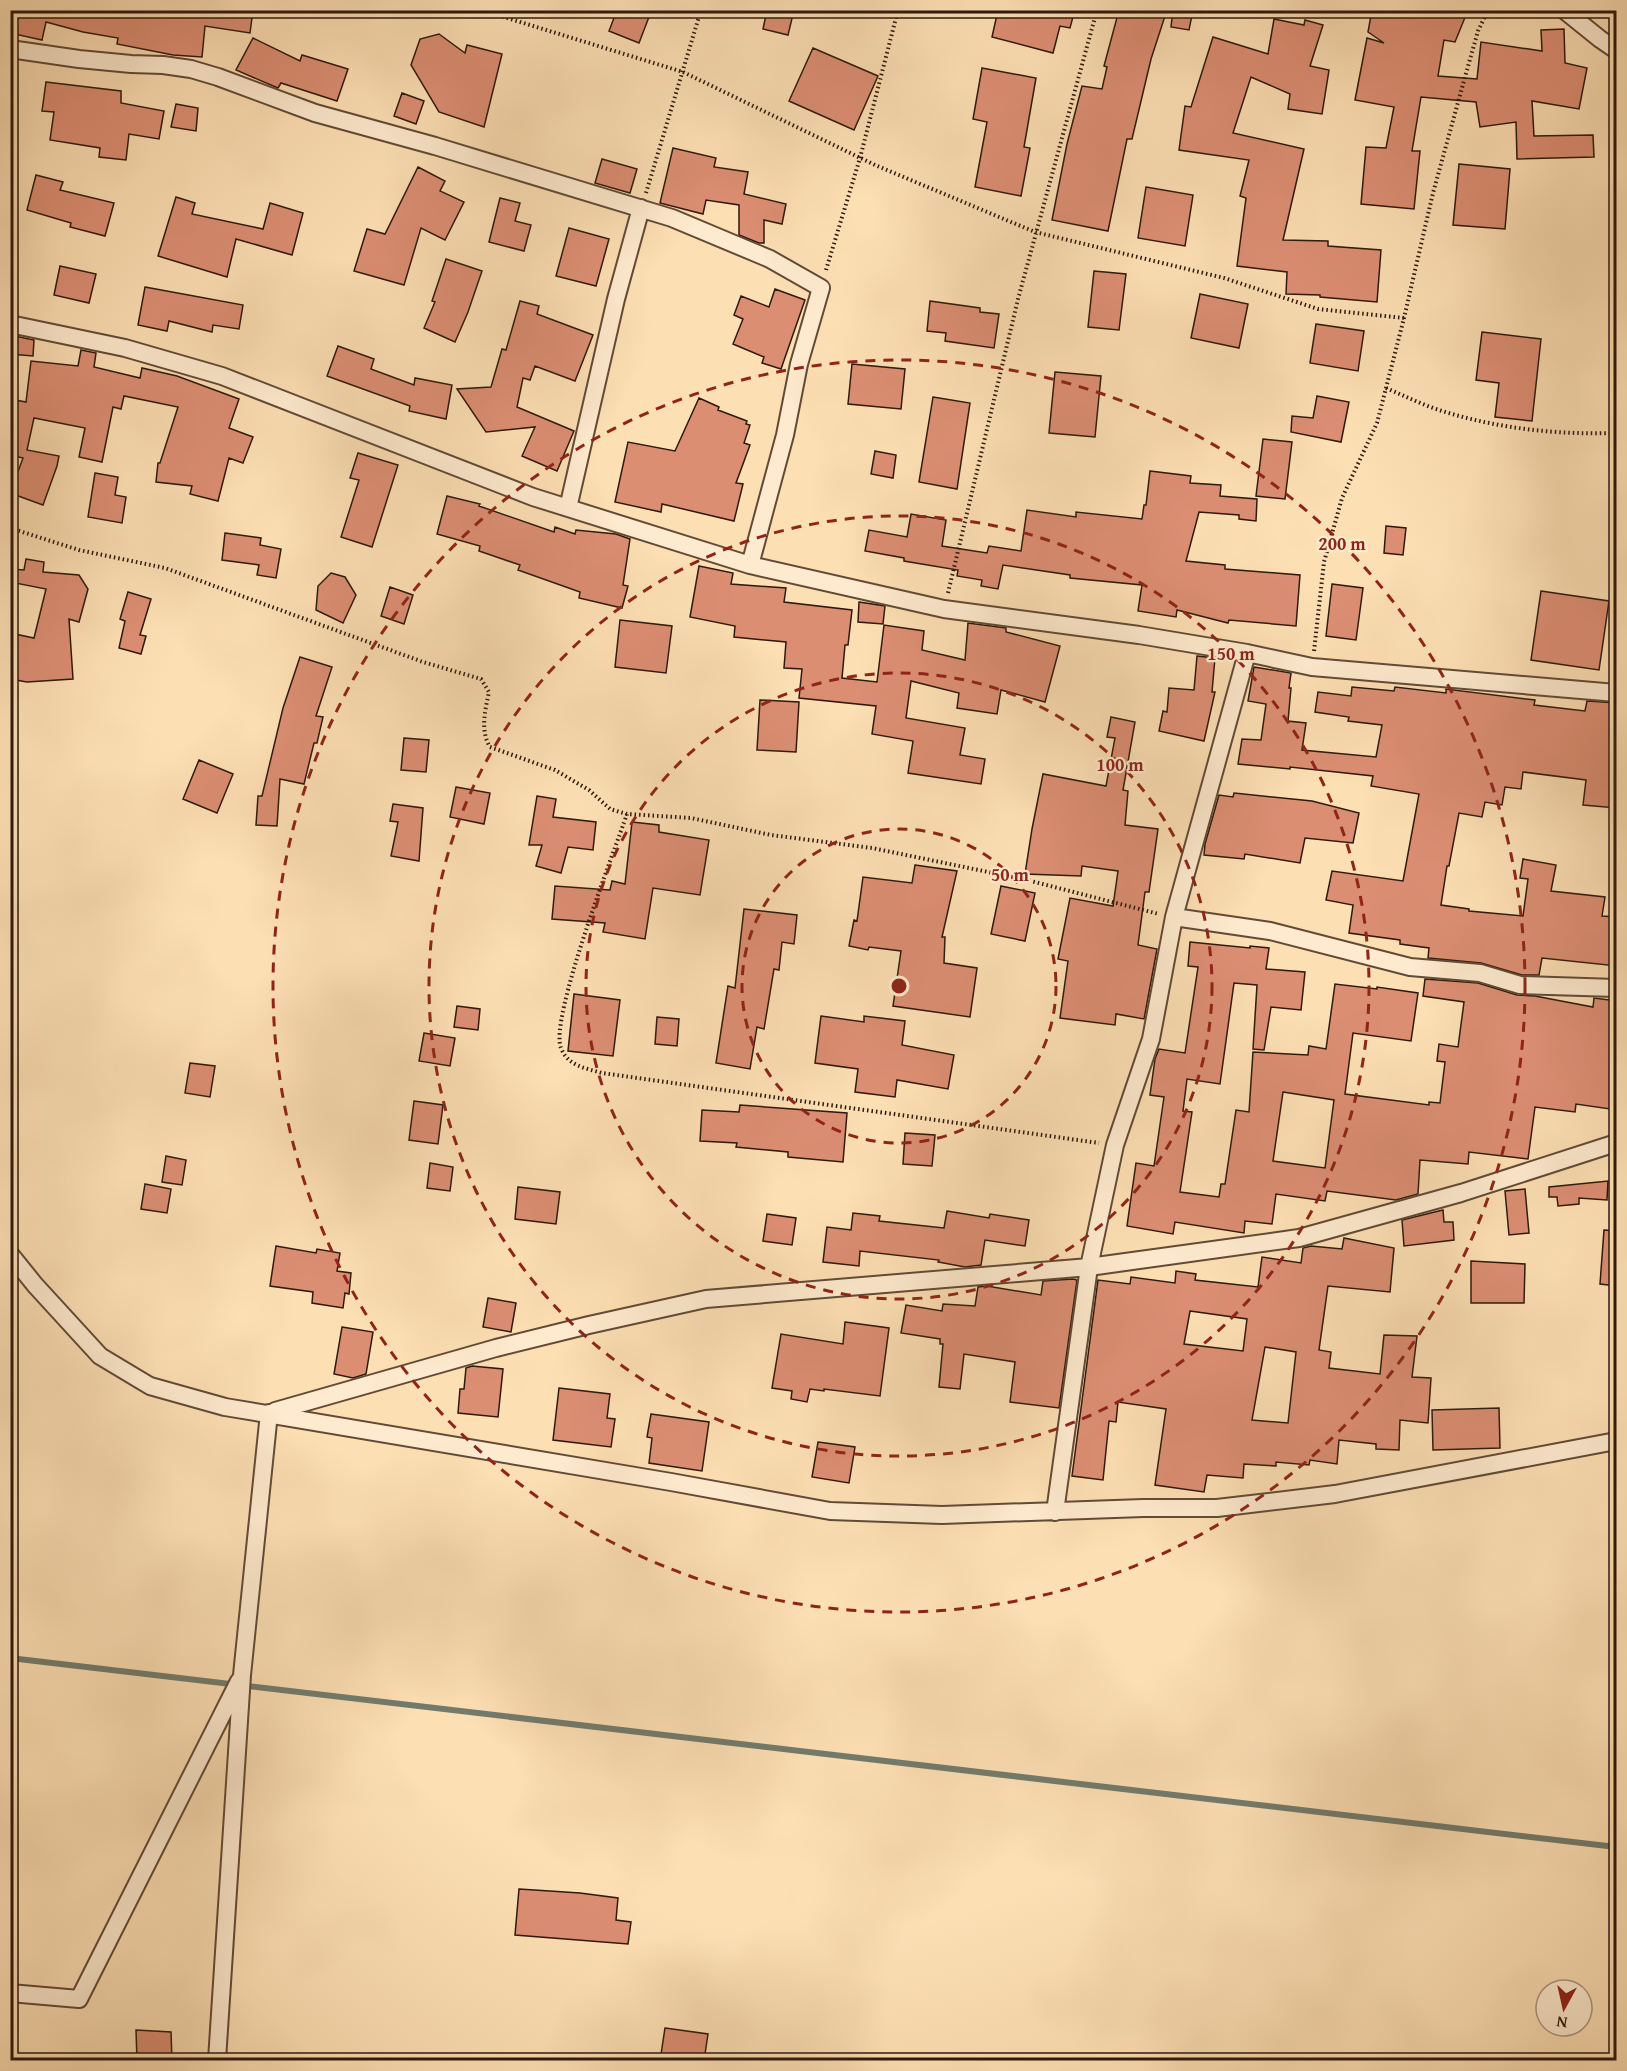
<svg xmlns="http://www.w3.org/2000/svg" width="1627" height="2071" viewBox="0 0 1627 2071" font-family="'Gentium Book Plus',serif">
<rect width="100%" height="100%" fill="#fddfb4"/>
<filter id="stains"><feTurbulence type="fractalNoise" baseFrequency=".00333" numOctaves="4"/><feColorMatrix values="0 0 0 0 .2 0 0 0 0 .09 0 0 0 0 .02 0 0 0 .5 -.17"/></filter>
<radialGradient id="worn" r=".72"><stop offset=".6" stop-color="#630" stop-opacity="0"/><stop offset="1" stop-color="#630" stop-opacity=".3"/></radialGradient>
<g fill="none" stroke-linecap="round" stroke-linejoin="round">
<path stroke="#727b6d" stroke-width="6" d="M10 1658 1616 1847"/>
</g>
<path fill="#dc8e73" stroke="#2e190c" stroke-width="1.5" fill-rule="evenodd" d="M10 10H253L250 33 205 26 202 57 173 55 117 44 118 38 83 32 46 22 42 40 10 33Z
M617 10H632L649 17 639 43 609 31Z
M767 10H794L788 35 763 29Z
M998 10H1065L1074 13 1070 28 1060 26 1053 53 992 37Z
M1119 10H1146L1165 16 1151 59 1132 139H1127L1108 231 1052 220 1067 144 1082 86 1102 89 1107 67 1104 66Z
M1173 10H1193L1189 30 1171 27Z
M1372 10H1468L1455 42 1444 40 1438 76 1477 79 1481 42 1542 51 1541 30 1564 29 1565 63 1587 68 1579 109 1532 101 1534 136 1593 135 1594 157 1517 159 1516 122 1480 127 1476 102 1421 97 1412 151H1420L1414 209 1361 204 1366 147 1386 148 1394 107 1355 100 1367 38 1384 43 1368 32Z
M1274 19 1304 25 1305 20 1323 25 1310 66 1329 70 1322 114 1288 109 1290 94 1251 77 1233 133 1304 149 1283 240 1328 241V246L1381 250 1377 302 1320 297V295L1286 294 1287 272 1237 266 1246 198 1240 196 1249 160 1179 150 1185 106 1191 107 1213 37 1268 54Z
M439 34 465 53 467 45 502 54 484 127 439 112 411 65 420 39Z
M253 38 300 61 302 55 348 69 337 101 281 83 278 88 236 70Z
M813 48 878 76 854 130 789 101Z
M982 68 1036 78 1024 147 1030 148 1021 196 975 187 987 122 973 119Z
M46 82 121 91V103L164 111 159 139 129 134 126 160 99 157 100 148 50 140 54 112 42 111Z
M402 93 424 101 416 124 394 116Z
M176 104 198 108 196 131 171 127Z
M673 148 716 158 714 167 748 172 744 194 786 204 782 224 764 220V243H759L739 235V205L706 200 703 214 660 203Z
M602 159 637 169 630 193 595 183Z
M1459 164 1510 169 1505 229 1453 225Z
M418 167 445 181 440 191 464 202 445 240 421 228 404 285 354 271 367 229 385 234Z
M36 175 63 182 60 190 114 203 105 236 70 227 71 223 27 210Z
M1146 187 1193 195 1185 246 1138 238Z
M176 197 195 203 192 214 263 229 270 203 303 213 292 255 236 239 227 277 158 256Z
M500 198 520 203 515 221 531 225 524 251 489 242Z
M569 228 609 239 596 286 556 276Z
M446 259 482 271 468 312 455 342 424 328 435 302 432 301Z
M60 266 96 274 89 303 54 295Z
M1094 271 1126 274 1119 330 1088 327Z
M145 287 243 305 239 329 213 325 212 332 169 321 167 331 138 325Z
M775 289 805 300 781 369 762 363 764 357 733 344 743 319 734 315 741 296 769 307Z
M1200 294 1248 304 1239 348 1191 338Z
M520 301 539 306 537 314 593 335 575 381 535 366 530 380 523 378 517 407 574 431 557 471 522 456 535 427 486 432 457 389 491 387 502 349 506 350Z
M930 301 980 308V312L999 314 994 348 945 341 946 333 927 331Z
M1316 324 1364 331 1358 371 1310 363Z
M1482 332 1541 339 1532 421 1495 417 1499 383 1476 380Z
M10 335 34 340 33 356 10 354Z
M338 346 374 359 371 369 414 385 415 378 452 385 446 419 409 411 410 406 327 376Z
M81 350 96 353 94 367 140 378 142 368 177 376 239 399 229 428 253 437 243 463 229 458 218 501 190 494 192 486 156 482 158 463H160L178 407 124 396 121 409 113 407 102 462 79 457 85 428 34 418 27 450 59 456 57 466 43 505 10 493 23 458 10 455V399L26 402 31 361 78 366Z
M852 364 905 369 901 409 848 404Z
M1055 372 1101 376 1095 437 1049 433Z
M1317 396 1349 402 1341 442 1291 432 1292 416 1313 418Z
M933 397 970 403 957 489 919 482Z
M699 398 719 407 718 410 747 421 746 424 750 425 744 443 750 445 736 483 743 484 734 521 662 504 661 512 615 502 628 442 675 451Z
M1263 439 1292 442 1285 499 1256 496Z
M875 451 896 455 893 478 871 474Z
M358 453 398 465 372 547 341 537 359 480 350 478Z
M1150 471 1191 476 1190 483 1221 485 1220 496 1257 499 1256 521 1239 519V515L1199 512 1186 561 1225 565V569L1300 575 1296 626 1229 620 1228 623 1177 610 1176 617 1138 611 1142 585 1070 578V575L1003 565 998 589 981 586 982 580 957 576 958 570 904 561V558L865 551 869 530 907 537 911 514 946 520 942 546 987 553 989 546 1021 551 1027 510 1076 517V512L1142 519 1144 505H1146Z
M95 473 118 477 115 495 126 497 122 523 88 517Z
M447 496 480 504 479 506 554 532 555 527 575 534 576 530 616 534 630 539 623 585 628 586 622 608 579 598 580 592 518 570 520 565 479 551 480 546 437 534Z
M1386 526 1406 528 1403 555 1384 553Z
M225 533 261 538 260 545 281 549 276 578 257 575 259 565 222 560Z
M26 559 44 562 43 572 79 575 88 589 79 622 69 619 73 679 27 682 10 679V633L34 638 46 589 10 582V569L24 570Z
M699 566 733 573 731 584 786 588 784 602 852 610 848 645H845L842 678 877 682 884 625 924 631 922 650 965 660 968 623 1006 628V632L1060 646 1045 702 1001 690 997 714 957 708 959 693 911 681 906 718 965 728 960 755 985 759 981 784 908 773 913 741 872 734 876 706 799 698 802 669 784 668 786 642 734 637 735 626 690 617Z
M331 573 345 577 356 595 343 623 316 610 318 586Z
M1332 584 1363 588 1356 640 1326 636Z
M390 587 413 595 404 624 381 616Z
M1541 591 1609 601 1599 670 1531 660Z
M128 592 151 599 140 635 146 636 141 654 119 648 125 621 120 619Z
M859 602 885 606 883 624 858 622Z
M620 620 672 626 666 673 615 667Z
M1197 656 1215 658 1212 692H1215L1204 741 1159 731 1163 711 1167 712 1169 688 1194 690Z
M300 657 332 667 316 716 323 717 317 743H314L304 784 280 779 277 826 256 825 258 796H262L283 708Z
M1254 667 1291 673 1289 688H1291L1288 721 1306 723 1302 750 1376 757 1382 725 1348 721 1349 717 1315 712 1318 692 1351 696 1352 687 1394 691 1395 687 1446 693V689L1535 700 1534 705 1585 711 1587 701 1617 703V808L1583 805 1586 780 1523 772 1521 789 1505 787 1502 805 1485 802 1482 817 1459 813 1449 866H1447L1441 905 1469 909V911L1523 916 1528 879 1520 878 1523 859 1556 865 1551 891 1605 897 1602 916 1617 917V966L1542 958 1539 975H1522L1481 963 1428 958 1429 948 1400 944V940L1349 933 1353 905 1326 900 1332 871 1403 881 1419 794 1371 786 1373 776 1290 767V769L1238 764 1242 739 1261 740 1266 704 1248 701Z
M760 700 799 702 796 752 757 750Z
M1111 717 1135 722 1123 790 1128 791 1125 825 1158 829 1149 892H1145L1138 945 1157 949 1144 1019 1116 1014 1115 1025 1060 1018 1068 961 1058 959 1070 898 1113 906 1118 871 1082 866 1081 876 1025 874 1032 829 1043 774 1106 786 1115 738 1107 737Z
M404 738 429 740 426 772 401 770Z
M199 760 233 774 217 813 183 799Z
M456 787 490 793 484 824 450 817Z
M1234 793 1312 801 1359 813 1353 843 1305 838 1300 863 1245 854 1244 859 1204 855 1205 844 1219 795 1233 797Z
M537 796 556 799 553 817 596 822 593 850 568 847 561 873 536 866 542 845H529Z
M393 804 423 808 419 861 391 856 398 822 390 821Z
M632 822 659 825V832L709 840 700 895 653 888 645 939 603 932 605 923 552 919 555 886 610 890 612 881 625 884Z
M915 865 957 871 942 937H945L944 963 977 968 970 1017 893 1006 901 951 869 947 868 950 849 946 854 920 857 921 863 877 912 883Z
M1001 886 1035 893 1025 941 991 934Z
M744 909 797 915 794 944 782 942 779 970 774 969 764 1029 757 1027 750 1069 716 1063 728 986 735 988Z
M1190 942 1250 948V946L1269 948 1266 969 1305 972 1301 1010 1271 1007 1264 1050 1253 1049 1257 985 1234 983 1220 1084 1187 1079 1183 1111 1192 1112 1180 1192 1219 1197 1221 1184H1225L1236 1110 1249 1112 1253 1052 1308 1055 1309 1046 1326 1049 1335 984 1377 989V987L1418 993 1411 1041 1353 1033 1345 1094 1429 1105V1102L1440 1103 1445 1062 1437 1061 1439 1044 1458 1047 1464 1002 1423 996 1425 979 1478 983 1517 995 1535 996 1593 1007 1594 998 1617 1001V1110L1576 1104 1575 1112 1535 1107 1528 1159 1469 1152 1468 1164 1420 1160 1418 1194 1396 1200 1327 1191 1325 1201 1276 1194 1272 1224 1245 1221 1244 1233 1175 1222 1173 1234 1127 1226 1136 1163 1154 1166 1164 1097 1150 1095 1155 1059 1159 1049 1185 1053 1198 967 1188 966ZM1283 1092 1334 1100 1325 1168 1273 1161Z
M574 994 620 1000 613 1056 568 1051Z
M457 1006 480 1009 478 1030 454 1027Z
M821 1016 864 1022V1016L905 1021 902 1045 954 1055 948 1089 897 1080 895 1097 855 1092 858 1069 815 1063Z
M657 1017 679 1019 677 1046 655 1044Z
M424 1033 455 1038 450 1066 419 1061Z
M190 1063 215 1066 210 1097 185 1093Z
M414 1101 443 1105 438 1144 409 1140Z
M740 1105 847 1113 843 1162 788 1157V1152L736 1147 737 1143 700 1141 702 1110 739 1112Z
M905 1133 935 1135 932 1166 903 1164Z
M166 1156 186 1160 182 1185 162 1182Z
M430 1163 453 1167 450 1191 427 1188Z
M1608 1181 1607 1200 1579 1198V1204L1558 1206 1557 1197H1549V1187Z
M145 1184 171 1189 167 1213 141 1209Z
M518 1187 560 1192 556 1224 515 1219Z
M1525 1189 1529 1233 1509 1235 1505 1191Z
M1443 1210 1444 1222H1453L1454 1240 1404 1246 1402 1220Z
M947 1211 989 1218 990 1214 1029 1220 1025 1246 985 1240 981 1265 965 1267 938 1262 939 1260 860 1251 859 1266 823 1262 827 1227 851 1230 853 1213 880 1216 879 1221 944 1228Z
M767 1214 796 1218 792 1245 763 1241Z
M1604 1230 1617 1231V1286L1600 1284Z
M1344 1238 1394 1248 1390 1292 1328 1286 1319 1350 1331 1352 1329 1368 1380 1374 1384 1335 1417 1336 1412 1377 1431 1378 1428 1423 1400 1420 1399 1450 1376 1449V1444L1339 1440 1337 1464 1310 1460 1309 1465 1276 1462V1466L1244 1464 1243 1478 1207 1475 1204 1492 1155 1485 1166 1409 1118 1402 1116 1422 1109 1421 1103 1480 1072 1476 1098 1280 1130 1284 1131 1277 1175 1283 1176 1271 1196 1274 1195 1280 1258 1287 1262 1257 1301 1263 1303 1248 1311 1246 1342 1249ZM1190 1311 1247 1319 1243 1351 1184 1344ZM1265 1347 1296 1352 1288 1423 1252 1420Z
M276 1246 316 1253 317 1249 340 1253 337 1271 351 1273 349 1294 345 1293 343 1308 312 1303 313 1292 270 1286Z
M1471 1261 1525 1264 1524 1303H1471Z
M1073 1279 1077 1280 1059 1408 1010 1402 1015 1362 964 1354 960 1389 939 1387 943 1344H940V1339L901 1333 906 1305 942 1311 943 1304 975 1306 978 1287 987 1286 1041 1295 1043 1281Z
M488 1298 516 1303 511 1332 483 1327Z
M845 1322 889 1328 880 1396 824 1389V1391L810 1389 807 1402 791 1399 792 1391 772 1388 781 1334 843 1344Z
M342 1327 373 1332 366 1374 353 1378 334 1374Z
M472 1366 503 1369 498 1417 458 1413 460 1389H464L466 1368Z
M559 1388 610 1394 607 1418 615 1419 611 1447 553 1440Z
M1499 1408 1500 1448 1433 1450 1432 1410Z
M651 1414 709 1422 702 1471 649 1463 652 1438 647 1437Z
M818 1442 855 1447 849 1483 812 1477Z
M519 1889 580 1893 618 1898 616 1920 631 1922 628 1944 515 1935Z
M665 2028 708 2034 704 2061H660Z
M136 2030 171 2032 172 2061H137Z"/>
<g fill="none" stroke-linecap="round" stroke-linejoin="round">
<defs>
<path id="minor" d="M1564 10 1600 39 1616 50
M10 49 79 59 131 64 163 65 191 69 218 77 315 113 435 146 672 218 770 259 821 288 799 364 785 435 750 565
M10 324 125 348 222 376 533 497 750 565 944 609 1139 635 1247 653 1312 667 1616 693
M568 508 616 299 641 208
M1174 917 1270 931 1410 967 1480 973 1520 985 1616 988
M10 1254 35 1285 100 1356 150 1386 225 1407 671 1482 830 1511 942 1515 1143 1508H1217L1335 1494 1616 1441
M275 1411 496 1348 589 1325 706 1299 1089 1267 1299 1238 1461 1193 1616 1143
M1055 1512 1089 1267 1115 1145 1151 1039 1174 917 1247 653
M10 1993 79 1999 239 1681
M217 2060 242 1675 269 1413"/>
</defs>
<use href="#minor" stroke="#624a36" stroke-width="20"/>
<path stroke="#2e190c" stroke-width="4" stroke-dasharray="1.5 3" stroke-linecap="butt" d="M481 10 683 72 875 165 1035 232 1224 278 1318 309 1404 318
M646 193 701 10
M826 270 860 158 898 10
M1386 388C1402 395 1417 402 1433 408 1492 428 1555 435 1616 433
M10 528 79 550 165 568 423 662 481 679 489 692C485 711 480 730 490 747L555 770 589 790 610 809 627 814 691 818 771 835 872 848 1027 880 1159 914
M948 593 1018 299 1097 10
M1314 651 1324 562 1342 498 1377 423 1404 318 1433 193 1465 77 1478 31 1488 10
M627 814C614 852 549 1019 561 1048 568 1066 585 1068 602 1073L1099 1143"/>
<use href="#minor" stroke="#feeace" stroke-width="16"/>
</g>
<g fill="none" stroke="#8f2418" stroke-width="3" stroke-dasharray="10 8">
<circle cx="899" cy="986" r="157"/>
<circle cx="899" cy="986" r="313"/>
<circle cx="899" cy="986" r="470"/>
<circle cx="899" cy="986" r="626"/>
</g>
<circle cx="899" cy="986" r="9" fill="#8f2418" stroke="#feeace" stroke-width="3"/>
<g font-size="18" text-anchor="middle" font-weight="bold" fill="#8f2418" stroke="#feeace" stroke-width="4.5" stroke-linejoin="round" paint-order="stroke">
<text x="1342" y="550">200 m</text>
<text x="1231" y="660">150 m</text>
<text x="1120" y="771">100 m</text>
<text x="1010" y="881">50 m</text>
</g>
<rect width="1627" height="2071" fill="none" stroke="#fddfb4" stroke-width="36"/>
<rect x="12" y="12" width="1603" height="2047" fill="none" stroke="#2e190c" stroke-width="3"/>
<rect x="18" y="18" width="1591" height="2035" fill="none" stroke="#2e190c" stroke-width="1.5"/>
<g transform="translate(1564 2008) rotate(188)"><circle r="28" fill="#feeace" stroke="#ab9680" stroke-width="1.5"/>
<path d="M0-4.5L10 22L0 15L-10 22Z" fill="#8f2418"/>
<text y="-9" font-size="16" font-weight="bold" text-anchor="middle" fill="#2e190c">N</text>
</g>
<rect width="100%" height="100%" filter="url(#stains)"/>
<rect width="100%" height="100%" fill="url(#worn)"/>
</svg>
